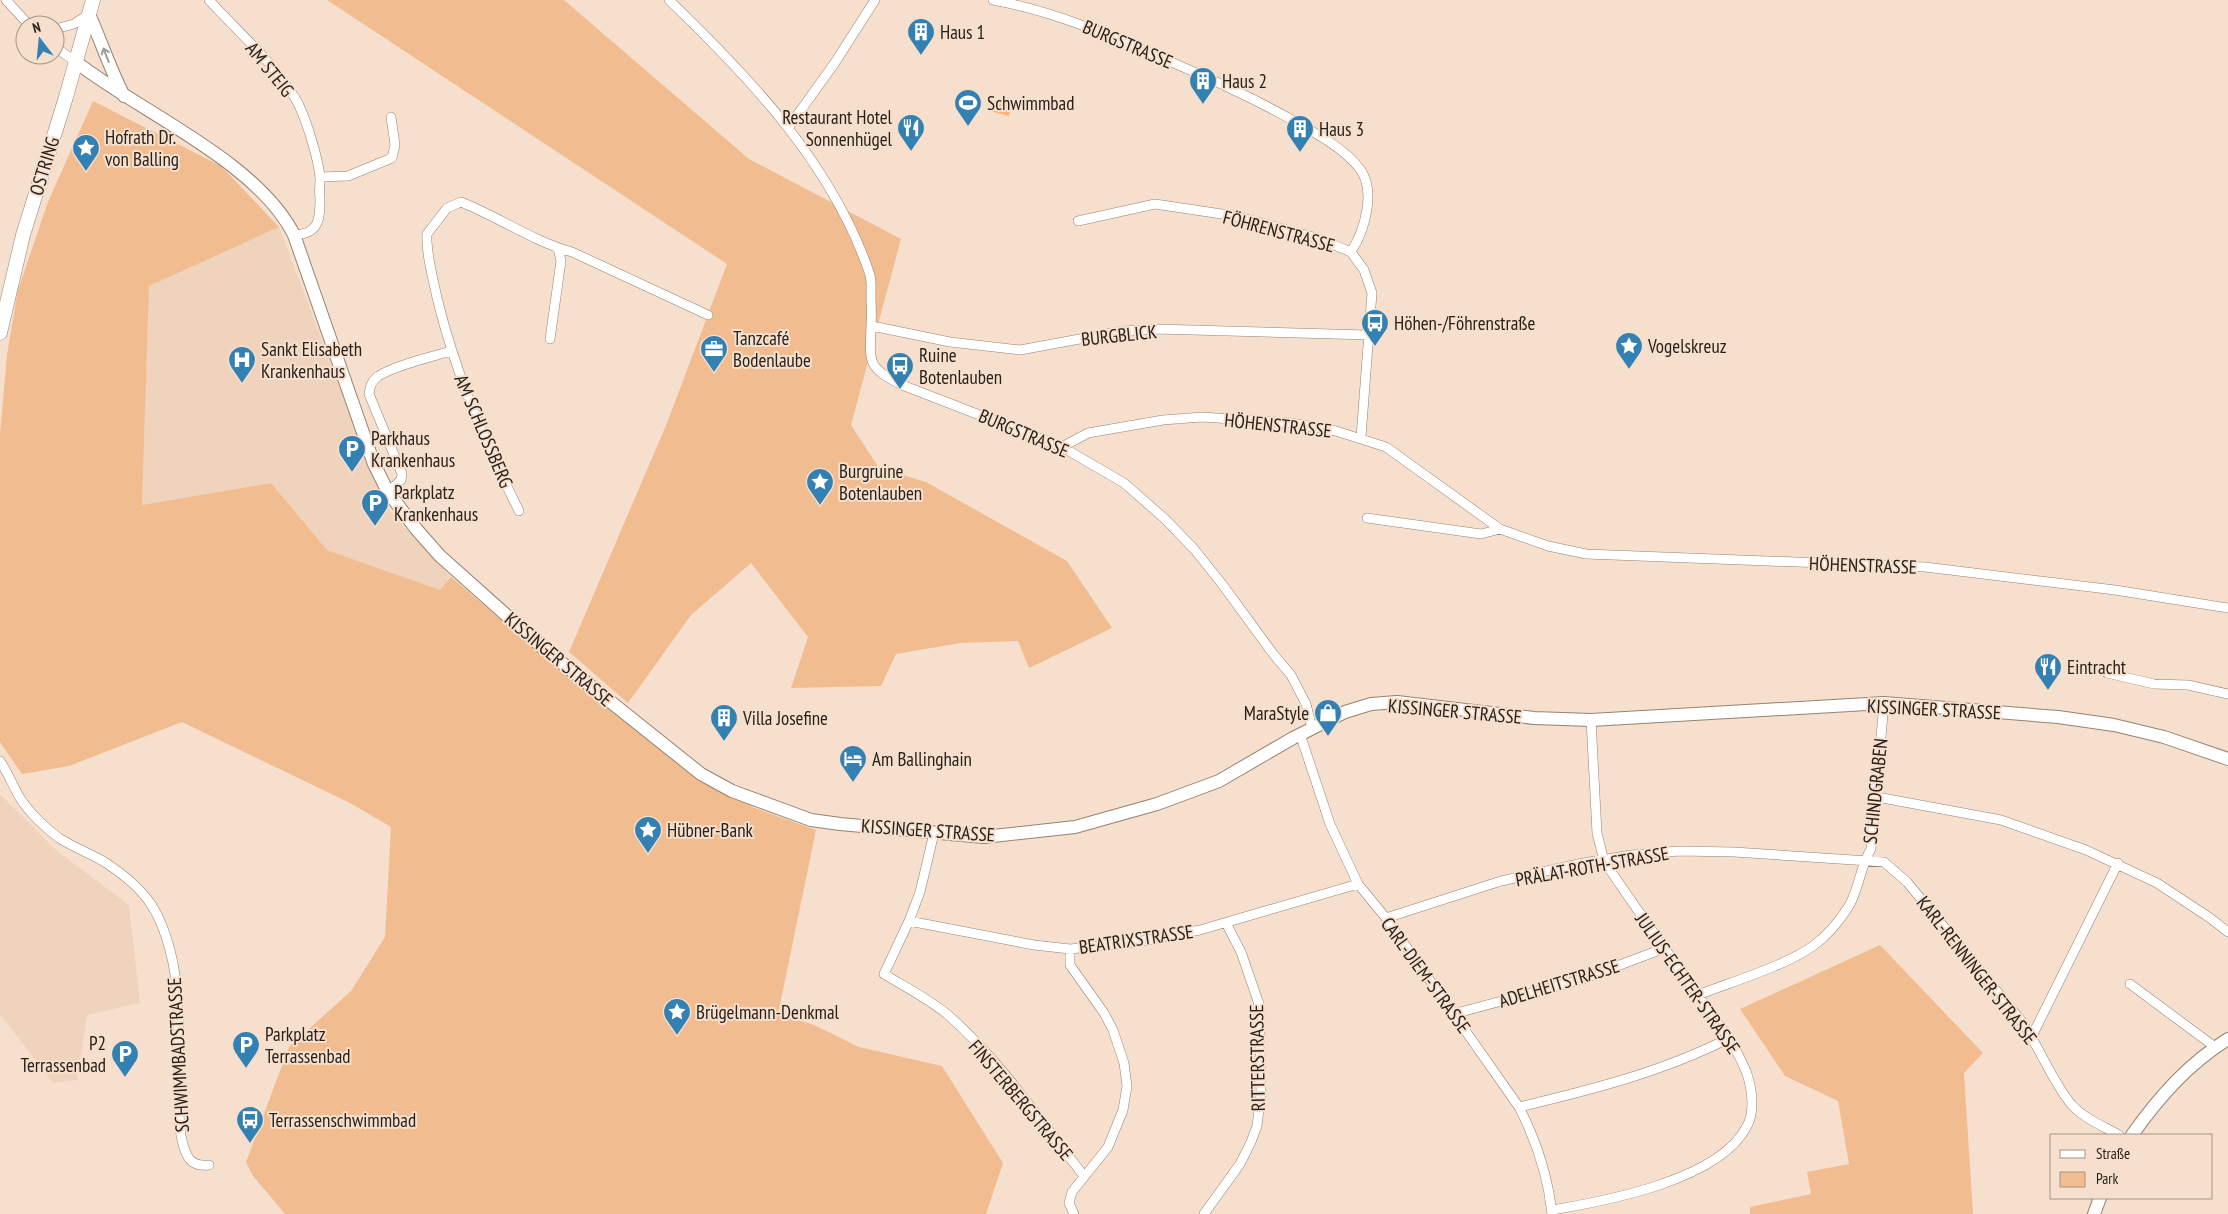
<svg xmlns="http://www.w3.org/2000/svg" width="2228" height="1214" viewBox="0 0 2228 1214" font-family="'PT Sans Narrow',sans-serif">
<rect width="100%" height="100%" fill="#f6e0cd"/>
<path fill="#efd3bc" d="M279 227 385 506 451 577 440 590 327 550 271 483 142 505 149 285Z
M0 796H2L57 851 129 905 140 1003 87 1015 77 1080 53 1083 0 1014Z"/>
<path fill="#f1bc90" d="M327 0H564L749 159 901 239 851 425 879 468 926 482 1067 561 1112 628 1029 668 1018 641 960 643 896 654 881 686 791 688 808 637 751 563 691 615 628 703 569 652 667 423 727 264Z
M93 101 221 166 279 227 149 286 142 505 271 483 327 550 440 590 451 577 568 676 697 779 755 808 816 830 778 1014 814 1025 859 1047 942 1066 1003 1163 986 1214H285L253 1176 246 1162 289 1047 351 991 385 937 391 827 350 803 182 722 69 766 22 774 0 742V434L7 355 18 290 48 202Z
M1880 945 1983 1053 1964 1073 1973 1214H1750V1207L1811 1194 1807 1172 1849 1164 1838 1101 1785 1076 1740 1009Z"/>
<path fill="#fbb579" d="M995 100 1012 103 1009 116 993 112Z"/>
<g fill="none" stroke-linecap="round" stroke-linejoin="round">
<defs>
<path id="street" d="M6 0 29 25
M209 0C237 31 271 60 293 95 304 110 319 160 320 179 320 185 319 192 320 198 320 218 320 234 294 235
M669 0C750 78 832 164 869 272 872 279 871 288 871 295 871 305 872 315 871 325 870 362 866 367 902 385L1062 447 1124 483 1165 519 1194 549 1222 584 1274 655 1291 675 1306 704 1312 728
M993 0C1052 11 1107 34 1162 58 1206 77 1250 96 1292 120 1315 133 1343 147 1360 169 1376 191 1365 230 1351 252
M55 29 74 24 89 14
M55 47 76 62
M788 128 834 64 875 0
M320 177 348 176 392 158 395 145 391 117
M1078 221 1155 204 1235 216 1317 238 1351 252 1364 270 1372 293 1361 437
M872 326 950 342 1020 350 1123 331 1156 329 1369 335
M550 339 561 261 558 248
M1062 447 1088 433 1163 420 1202 417 1291 423 1336 431 1386 447 1500 529 1548 546 1586 554 1925 567 2115 590 2228 608
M388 492 401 480 402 474 369 394C370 387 371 382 377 377 392 366 431 357 451 351
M519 511C484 440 456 375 437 298 433 277 426 255 427 234L447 208 461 202C499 217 534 242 572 252L708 315
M1367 518 1481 534 1500 529
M2107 673 2154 684 2188 685 2228 694
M1300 734 1330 824 1358 884 1386 918 1519 1107C1536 1140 1548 1176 1552 1214
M0 761C8 773 13 786 20 798 29 812 45 828 59 838 73 847 89 853 103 861 147 889 162 912 173 963 181 1005 178 1049 179 1091 179 1111 178 1137 187 1155 191 1164 200 1166 209 1165
M1877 797 2001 820 2086 850 2157 883 2210 918 2228 932
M934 833 920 892 909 921 884 974C905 987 929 999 948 1015 1001 1061 1041 1122 1084 1176
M1386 918 1501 881 1583 863 1631 855 1679 851 1734 852 1884 862 1907 882 2019 1018C2039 1045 2050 1078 2071 1104 2083 1118 2103 1126 2119 1135
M909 921 1034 945 1070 949 1137 942 1200 930 1358 884
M1070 949V965L1104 1013 1113 1030 1124 1063 1127 1086 1123 1110 1108 1147 1072 1192 1069 1203 1074 1214
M2130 984 2215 1047
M1698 995C1731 982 1785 966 1813 946 1827 936 1840 920 1849 906 1859 889 1860 867 1871 849L1884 703
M1453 1014 1580 980 1665 948
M2032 1036 2118 863
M1519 1107C1590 1090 1663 1072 1729 1038
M1552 1210C1606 1201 1720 1180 1747 1126 1755 1112 1752 1089 1747 1074 1736 1044 1715 1020 1697 994 1666 950 1634 906 1604 861L1597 833 1591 720
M1204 1214 1240 1164 1251 1142 1257 1126 1261 1092 1259 1004 1241 952 1226 923"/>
<path id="secondary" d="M89 14C101 41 110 69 124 96
M76 62C140 112 258 162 294 235L374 464 388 492 417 530 440 556 542 647 701 774 732 791 811 820 840 824 984 837 1075 827 1157 804 1219 781 1293 738 1345 712 1371 704 1397 702 1534 718 1591 720 1884 703 2058 717 2114 725 2164 737 2228 759
M2132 1135C2159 1097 2188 1064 2228 1039
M2094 1214 2100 1198"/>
<path id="primary" d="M0 333 23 235 66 97 93 0"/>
</defs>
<use href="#street" stroke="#968271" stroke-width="10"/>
<use href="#secondary" stroke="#968271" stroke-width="14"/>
<use href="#primary" stroke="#968271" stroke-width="15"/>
<use href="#street" stroke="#fff" stroke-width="9"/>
<use href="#secondary" stroke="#fff" stroke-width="12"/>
<use href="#primary" stroke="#fff" stroke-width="14"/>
</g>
<defs><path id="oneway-shaft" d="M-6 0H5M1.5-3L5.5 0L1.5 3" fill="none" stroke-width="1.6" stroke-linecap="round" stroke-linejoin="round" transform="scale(1.25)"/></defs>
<use stroke="#9e9b98" href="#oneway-shaft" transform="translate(106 55) rotate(-111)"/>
<defs>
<symbol id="building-pin" viewBox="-11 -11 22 30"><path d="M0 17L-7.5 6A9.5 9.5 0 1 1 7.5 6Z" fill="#3380b2" stroke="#f6e0cd"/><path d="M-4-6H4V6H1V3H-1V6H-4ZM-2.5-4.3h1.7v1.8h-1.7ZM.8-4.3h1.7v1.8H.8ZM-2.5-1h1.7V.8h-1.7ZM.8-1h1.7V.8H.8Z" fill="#fff"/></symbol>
<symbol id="stadium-pin" viewBox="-11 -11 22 30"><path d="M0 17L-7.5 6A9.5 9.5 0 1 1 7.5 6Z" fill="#3380b2" stroke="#f6e0cd"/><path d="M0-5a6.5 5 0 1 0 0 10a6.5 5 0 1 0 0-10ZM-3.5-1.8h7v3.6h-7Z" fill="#fff"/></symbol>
<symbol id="restaurant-pin" viewBox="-11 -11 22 30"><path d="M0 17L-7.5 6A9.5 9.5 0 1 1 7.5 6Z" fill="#3380b2" stroke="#f6e0cd"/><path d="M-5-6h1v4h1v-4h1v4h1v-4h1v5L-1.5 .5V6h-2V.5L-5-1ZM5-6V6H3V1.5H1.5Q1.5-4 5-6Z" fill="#fff"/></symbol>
<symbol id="sight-pin" viewBox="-11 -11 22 30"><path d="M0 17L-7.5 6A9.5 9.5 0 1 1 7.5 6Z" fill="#3380b2" stroke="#f6e0cd"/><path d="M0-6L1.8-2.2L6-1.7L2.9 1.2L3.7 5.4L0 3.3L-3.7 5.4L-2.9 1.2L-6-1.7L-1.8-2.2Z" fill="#fff"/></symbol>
<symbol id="bus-pin" viewBox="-11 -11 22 30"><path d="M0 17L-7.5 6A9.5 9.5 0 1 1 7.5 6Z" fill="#3380b2" stroke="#f6e0cd"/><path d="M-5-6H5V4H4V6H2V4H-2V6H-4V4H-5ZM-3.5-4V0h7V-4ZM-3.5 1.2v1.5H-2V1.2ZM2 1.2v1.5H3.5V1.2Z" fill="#fff"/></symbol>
<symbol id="office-pin" viewBox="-11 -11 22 30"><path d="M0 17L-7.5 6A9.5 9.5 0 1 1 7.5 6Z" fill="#3380b2" stroke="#f6e0cd"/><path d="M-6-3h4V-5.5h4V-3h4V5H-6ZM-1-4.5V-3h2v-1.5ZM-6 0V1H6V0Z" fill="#fff"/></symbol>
<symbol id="hospital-pin" viewBox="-11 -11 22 30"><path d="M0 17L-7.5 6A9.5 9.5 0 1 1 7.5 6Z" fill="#3380b2" stroke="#f6e0cd"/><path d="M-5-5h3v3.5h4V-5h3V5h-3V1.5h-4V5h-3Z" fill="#fff"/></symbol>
<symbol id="parking-pin" viewBox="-11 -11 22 30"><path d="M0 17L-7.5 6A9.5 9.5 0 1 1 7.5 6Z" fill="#3380b2" stroke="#f6e0cd"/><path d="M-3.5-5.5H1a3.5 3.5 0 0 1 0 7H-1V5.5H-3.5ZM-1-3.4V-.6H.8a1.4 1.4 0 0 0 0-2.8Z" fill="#fff"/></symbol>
<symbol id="shop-pin" viewBox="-11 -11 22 30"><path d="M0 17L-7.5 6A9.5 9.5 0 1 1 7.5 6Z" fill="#3380b2" stroke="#f6e0cd"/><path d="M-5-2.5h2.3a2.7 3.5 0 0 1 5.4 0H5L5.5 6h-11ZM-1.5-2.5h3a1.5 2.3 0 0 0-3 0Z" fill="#fff"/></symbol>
<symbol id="hotel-pin" viewBox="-11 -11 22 30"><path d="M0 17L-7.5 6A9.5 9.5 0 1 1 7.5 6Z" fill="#3380b2" stroke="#f6e0cd"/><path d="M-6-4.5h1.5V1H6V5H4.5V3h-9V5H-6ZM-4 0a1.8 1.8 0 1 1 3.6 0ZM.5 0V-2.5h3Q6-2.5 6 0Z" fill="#fff"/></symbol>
</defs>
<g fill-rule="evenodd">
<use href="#building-pin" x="905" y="16" width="32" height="43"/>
<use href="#building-pin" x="1187" y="65" width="32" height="43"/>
<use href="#stadium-pin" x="952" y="87" width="32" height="43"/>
<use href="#restaurant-pin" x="895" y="112" width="32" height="43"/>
<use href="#building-pin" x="1284" y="113" width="32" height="43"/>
<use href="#sight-pin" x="70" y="132" width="32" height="43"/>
<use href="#bus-pin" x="1359" y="307" width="32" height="43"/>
<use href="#sight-pin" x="1613" y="330" width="32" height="43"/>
<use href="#office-pin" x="698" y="333" width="32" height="43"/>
<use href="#hospital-pin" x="226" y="344" width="32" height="43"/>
<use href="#bus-pin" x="884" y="350" width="32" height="43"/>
<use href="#parking-pin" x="336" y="433" width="32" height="43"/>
<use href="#sight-pin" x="804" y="466" width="32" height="43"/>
<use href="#parking-pin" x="359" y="487" width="32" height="43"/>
<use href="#restaurant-pin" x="2032" y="651" width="32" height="43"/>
<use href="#shop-pin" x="1312" y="697" width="32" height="43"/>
<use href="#building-pin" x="708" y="702" width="32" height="43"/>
<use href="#hotel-pin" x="837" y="743" width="32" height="43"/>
<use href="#sight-pin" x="632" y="814" width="32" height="43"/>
<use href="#sight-pin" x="661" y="996" width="32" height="43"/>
<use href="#parking-pin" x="230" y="1029" width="32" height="43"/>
<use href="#parking-pin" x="109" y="1038" width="32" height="43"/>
<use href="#bus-pin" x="234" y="1104" width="32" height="43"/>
</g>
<g text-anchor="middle" stroke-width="4" stroke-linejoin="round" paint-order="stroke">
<g font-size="19" fill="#28201a" stroke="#f6e0cd" text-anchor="start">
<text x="940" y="39">Haus 1</text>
<text x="1222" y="88">Haus 2</text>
<text x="987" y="110">Schwimmbad</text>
<text x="892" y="124" text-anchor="end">Restaurant Hotel<tspan x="892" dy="22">Sonnenhügel</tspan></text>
<text x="1319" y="136">Haus 3</text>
<text x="105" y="144">Hofrath Dr.<tspan x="105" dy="22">von Balling</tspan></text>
<text x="1394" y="330">Höhen-/Föhrenstraße</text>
<text x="733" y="345">Tanzcafé<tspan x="733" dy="22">Bodenlaube</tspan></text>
<text x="1648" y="353">Vogelskreuz</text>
<text x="261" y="356">Sankt Elisabeth<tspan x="261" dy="22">Krankenhaus</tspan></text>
<text x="919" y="362">Ruine<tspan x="919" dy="22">Botenlauben</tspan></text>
<text x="371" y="445">Parkhaus<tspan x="371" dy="22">Krankenhaus</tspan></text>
<text x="839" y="478">Burgruine<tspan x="839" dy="22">Botenlauben</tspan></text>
<text x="394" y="499">Parkplatz<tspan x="394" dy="22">Krankenhaus</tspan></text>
<text x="2067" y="674">Eintracht</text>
<text x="1309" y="720" text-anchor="end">MaraStyle</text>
<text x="743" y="725">Villa Josefine</text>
<text x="872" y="766">Am Ballinghain</text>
<text x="667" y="837">Hübner-Bank</text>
<text x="696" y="1019">Brügelmann-Denkmal</text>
<text x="265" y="1041">Parkplatz<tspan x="265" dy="22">Terrassenbad</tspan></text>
<text x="106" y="1050" text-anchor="end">P2<tspan x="106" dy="22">Terrassenbad</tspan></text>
<text x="269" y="1127">Terrassenschwimmbad</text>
</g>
<g font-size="19" fill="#28201a" stroke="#f6e0cd">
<text transform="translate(1128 44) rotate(23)" y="7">BURGSTRASSE</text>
<text transform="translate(270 69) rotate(51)" y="7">AM STEIG</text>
<text transform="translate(44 166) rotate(-73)" y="7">OSTRING</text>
<text transform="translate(1279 231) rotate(15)" y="7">FÖHRENSTRASSE</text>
<text transform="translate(1119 335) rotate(-6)" y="7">BURGBLICK</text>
<text transform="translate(1278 425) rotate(6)" y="7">HÖHENSTRASSE</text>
<text transform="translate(484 431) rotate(67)" y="7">AM SCHLOSSBERG</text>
<text transform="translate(1024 433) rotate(23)" y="7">BURGSTRASSE</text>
<text transform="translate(1863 565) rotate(2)" y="7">HÖHENSTRASSE</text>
<text transform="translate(559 659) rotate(40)" y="7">KISSINGER STRASSE</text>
<text transform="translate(1934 709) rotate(3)" y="7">KISSINGER STRASSE</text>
<text transform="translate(1455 711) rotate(5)" y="7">KISSINGER STRASSE</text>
<text transform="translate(1875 791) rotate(-84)" y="7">SCHINDGRABEN</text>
<text transform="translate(928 830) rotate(4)" y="7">KISSINGER STRASSE</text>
<text transform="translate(1592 866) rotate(-10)" y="7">PRÄLAT-ROTH-STRASSE</text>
<text transform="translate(1136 939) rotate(-8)" y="7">BEATRIXSTRASSE</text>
<text transform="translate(1977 970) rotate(52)" y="7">KARL-RENNINGER-STRASSE</text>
<text transform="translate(1426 975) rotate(54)" y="7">CARL-DIEM-STRASSE</text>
<text transform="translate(1559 983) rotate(-17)" y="7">ADELHEITSTRASSE</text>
<text transform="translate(1688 983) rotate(55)" y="7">JULIUS-ECHTER-STRASSE</text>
<text transform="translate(178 1055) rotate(-93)" y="7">SCHWIMMBADSTRASSE</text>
<text transform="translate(1257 1058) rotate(-91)" y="7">RITTERSTRASSE</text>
<text transform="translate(1021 1100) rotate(50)" y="7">FINSTERBERGSTRASSE</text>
</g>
</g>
<rect x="2050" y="1134" width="162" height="65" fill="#f6e0cd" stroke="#a49385"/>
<rect x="2060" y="1150" width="25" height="8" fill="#ffffff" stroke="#a49385"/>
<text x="2096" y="1159" font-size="15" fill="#28201a">Straße</text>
<rect x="2060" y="1172" width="25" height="15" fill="#f1bc90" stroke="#a49385"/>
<text x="2096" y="1184" font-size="15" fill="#28201a">Park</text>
<g transform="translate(40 40) rotate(344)"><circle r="24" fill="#f6e0cd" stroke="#a49385"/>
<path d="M0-4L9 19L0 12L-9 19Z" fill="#3380b2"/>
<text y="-8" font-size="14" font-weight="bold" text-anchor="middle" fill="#28201a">N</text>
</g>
</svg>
